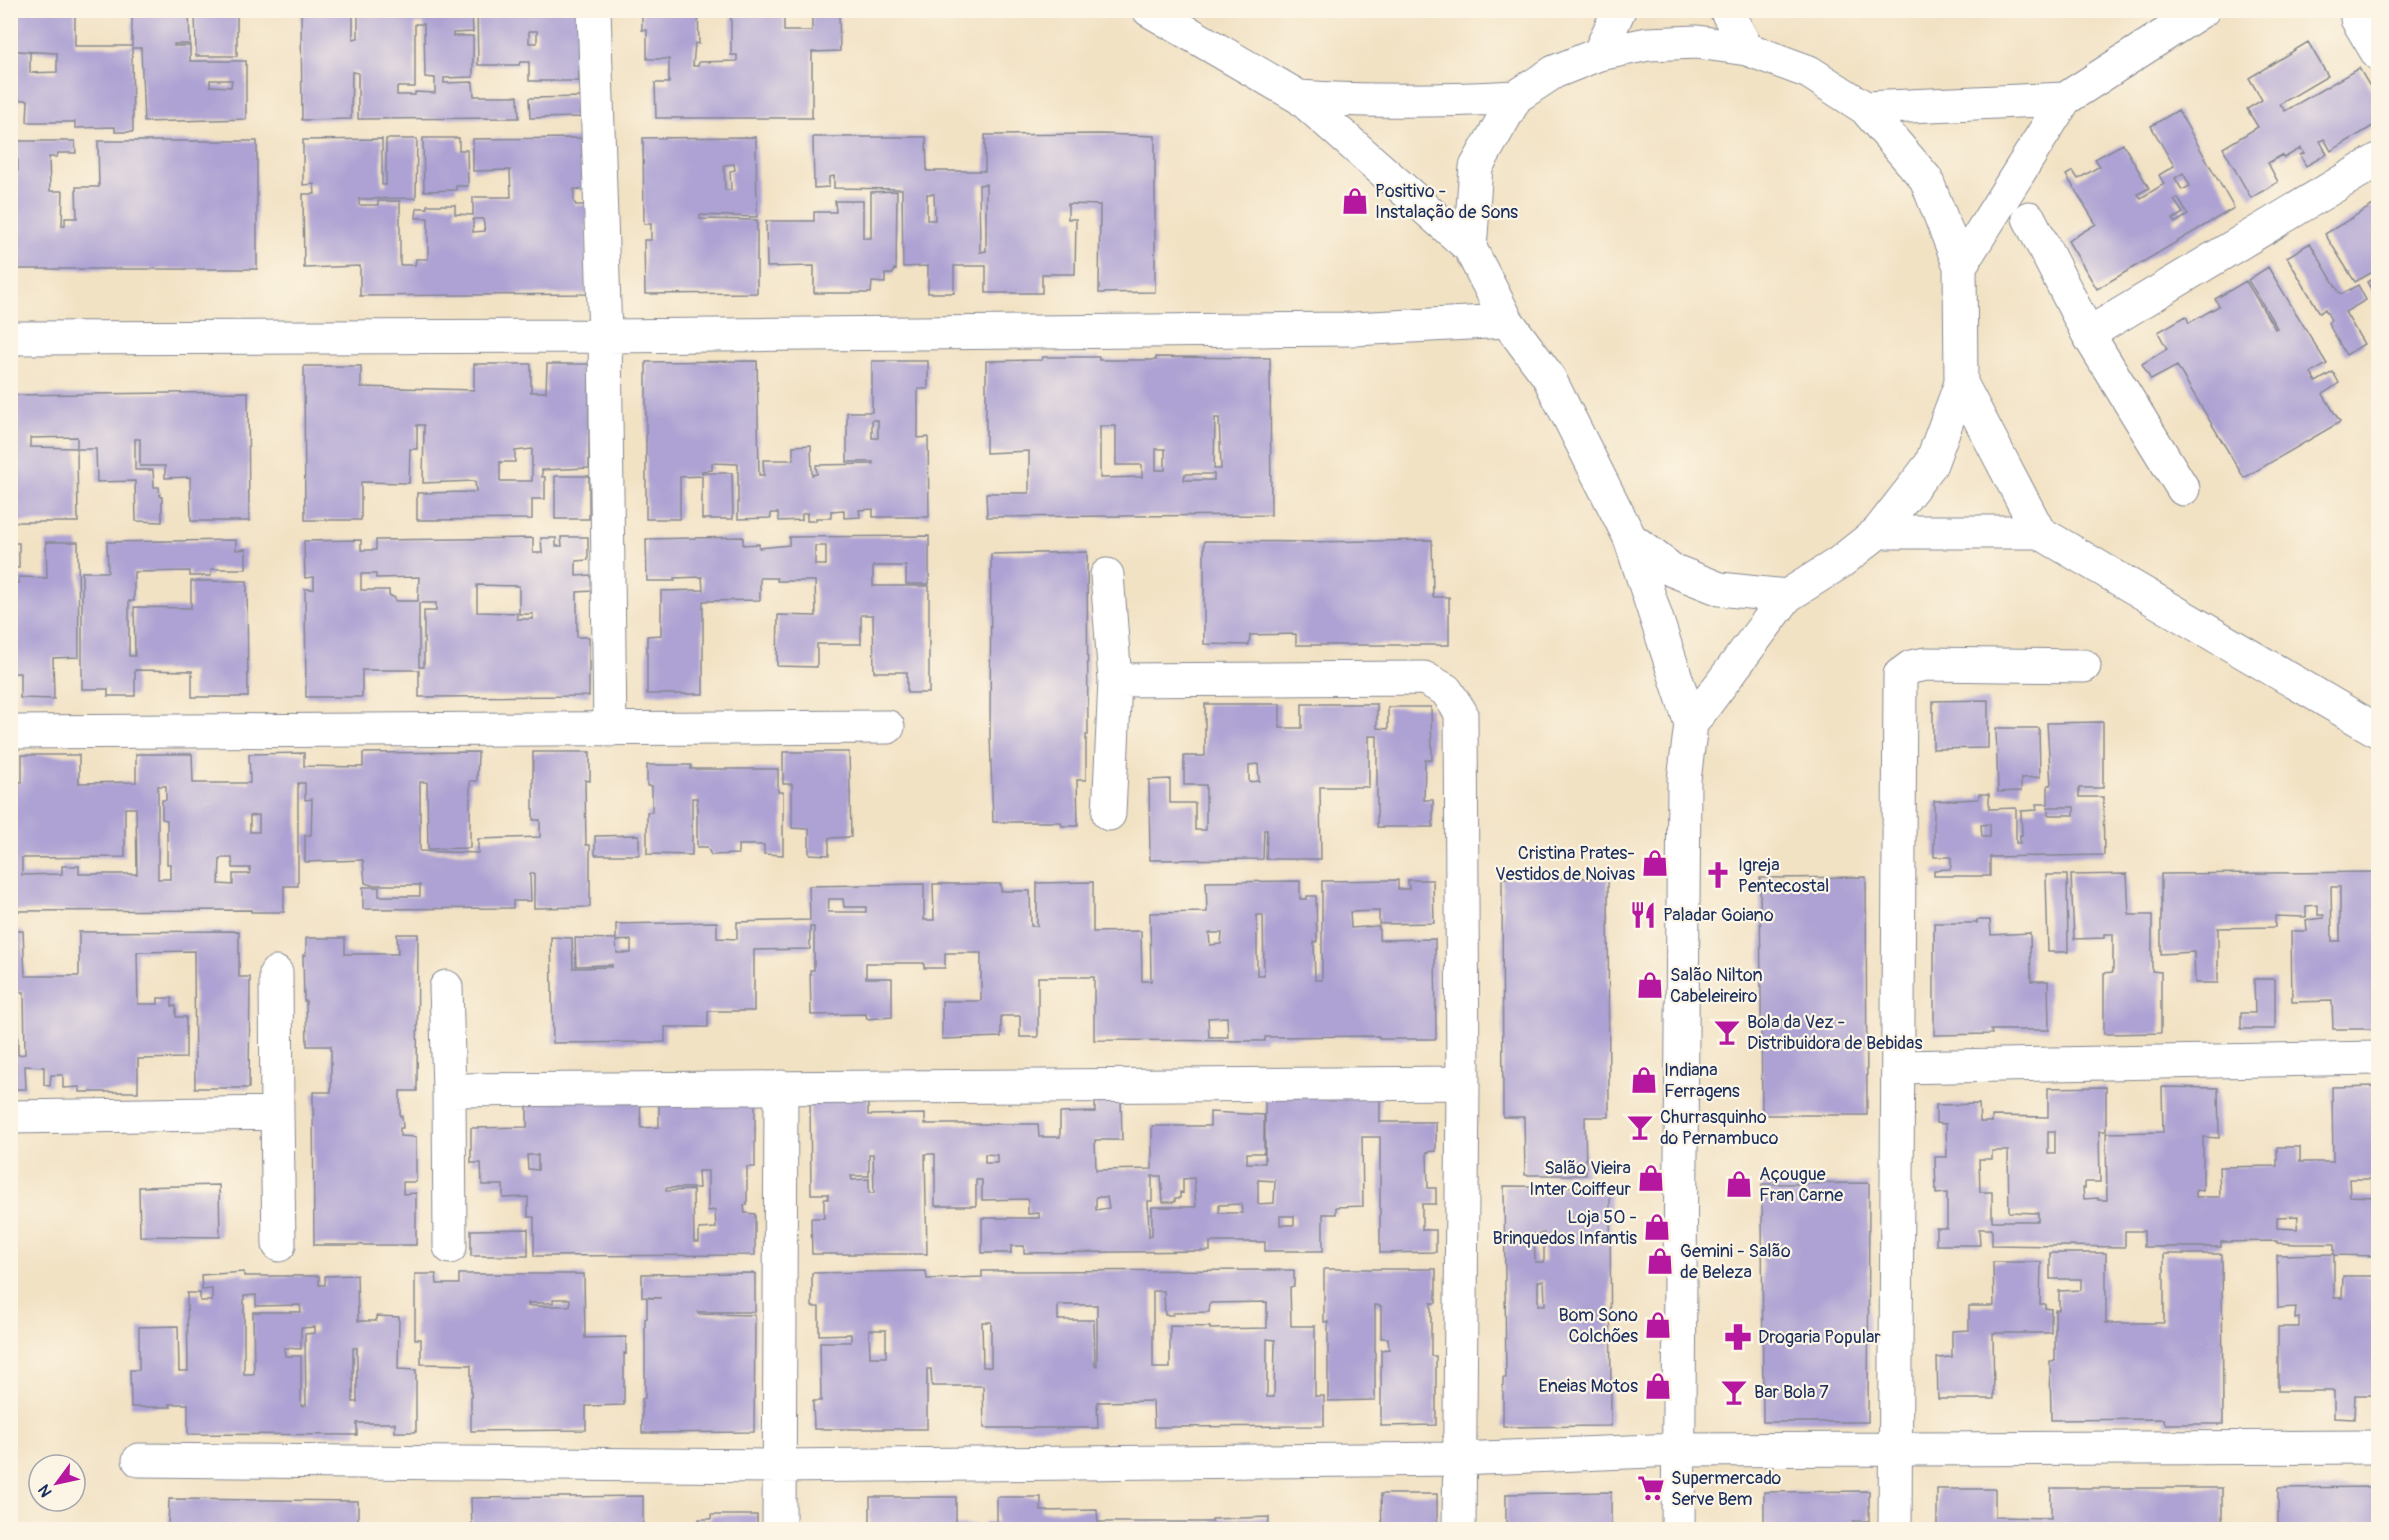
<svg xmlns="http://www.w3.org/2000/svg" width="2389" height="1540" viewBox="0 0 2389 1540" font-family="Pangolin,sans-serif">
<rect width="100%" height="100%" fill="#fcf5e5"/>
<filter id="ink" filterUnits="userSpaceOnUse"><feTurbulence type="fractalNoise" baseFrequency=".0167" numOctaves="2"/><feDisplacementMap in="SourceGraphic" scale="12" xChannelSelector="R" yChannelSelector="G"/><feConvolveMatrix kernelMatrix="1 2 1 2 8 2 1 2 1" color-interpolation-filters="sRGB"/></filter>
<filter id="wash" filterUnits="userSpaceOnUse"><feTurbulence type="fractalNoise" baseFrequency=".008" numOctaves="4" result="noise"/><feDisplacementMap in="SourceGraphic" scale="24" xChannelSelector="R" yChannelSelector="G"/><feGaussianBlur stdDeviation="1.35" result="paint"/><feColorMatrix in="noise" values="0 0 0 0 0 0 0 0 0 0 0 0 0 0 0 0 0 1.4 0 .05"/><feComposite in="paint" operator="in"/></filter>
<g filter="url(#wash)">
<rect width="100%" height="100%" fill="#f2e2c4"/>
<g id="blocks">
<path fill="#ada2d3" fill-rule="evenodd" d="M10 10H75V46H132V10H189L190 44H174V46H190V61H246V119L144 122 141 48H132L133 132H115V127L75 128V122H27L28 100H18L19 121H10V43H16V35L10 36ZM18 51 57 53V72L30 73V52ZM210 80H232L231 87 210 86Z
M195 10H237V56H196Z
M301 10H350V14H353V39L358 38V10H472L473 32 453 33V36H473V77L444 78V83L473 82 474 96H518L519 118 358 119V73L352 72 351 119 302 120ZM415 24H424L425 77 435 78V93L415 92V95H397V87H415Z
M477 10H585L582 72H579V81H529V62H520L519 65H478ZM529 31H537V43H529Z
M642 10H698L699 44 695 43 693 66H698L699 62 737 61V55H731V10H784V31H812V10H839L840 51 812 52V118H656L655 83H669V59H647V30H642Z
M925 10H949L947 18 924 12Z
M2308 42 2328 76 2280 104 2285 111 2359 68 2378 100V123L2331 151 2324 139 2320 141 2327 154 2306 166 2300 155 2304 153 2301 148 2284 158 2282 155 2268 163 2278 182 2251 198 2223 148 2258 127 2247 109 2262 100 2249 78Z
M586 97V117L530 118 529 98Z
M2178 110 2234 208 2097 289 2068 241 2096 224 2066 175 2073 171 2078 179 2100 166 2095 159 2123 144 2149 188 2138 194 2141 198 2164 184 2159 175 2174 166 2151 126ZM2183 173 2190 186 2182 190 2175 178ZM2178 198 2188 215 2175 223 2173 219 2183 213 2174 200Z
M1101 134 1155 136V292L1099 293 1100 205 1068 204V219H1076L1075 274H1042V293H986V266H954V293H928V266L903 267 902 189 834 188V176L829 177V187L814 188 813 137H926L927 171H985V135ZM986 184V251L980 252 979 185ZM927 194H934L935 220H927Z
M756 137 757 217 700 215V219L757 220V293L645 294 644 240H651V224H644L643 138ZM734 164 735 170 730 171 731 190H725L724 165Z
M423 138H459V150H467L468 186H456V190L424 191Z
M586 138 587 190 574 189V202L576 205H587V294L360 296V266L304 268 303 194H315L314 184 303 185V140L382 139V185H386V139H417L416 198 359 199V205H378V201H400V265H415L416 259H428V218H416L417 208H427V205H455V214L473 215V197H511L510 170 473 171V139ZM473 219H483L485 231 473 232Z
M10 141H75L76 153H58L57 157H49L50 191H63L62 226 65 225V218H77L76 187H99L98 141H257V269H10V171H18V160H10Z
M897 191 896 270 894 269 893 274H885V283L872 282 871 293H814V266L767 267 766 221H814V212H836L835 201H863V238H871V192Z
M2378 202V269L2355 282 2325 234Z
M2310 243 2339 292 2342 294 2358 285 2366 300 2345 312 2364 344 2346 355 2328 323 2331 320 2325 309 2320 313 2287 257Z
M2268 267 2327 364 2311 373 2316 382 2333 372 2339 383 2323 394 2340 422 2244 478 2177 366 2151 380 2142 364 2167 349 2158 332 2186 316 2189 323 2219 306 2215 299 2246 281 2275 329 2277 328 2248 280Z
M2378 275V301L2367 282Z
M1043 357H1099V360H1156V357L1270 358 1271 515 987 517 986 493H1029V451L986 453V361L1042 360ZM1215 418H1219L1221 469H1214ZM1100 426H1116V465H1142V477L1100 478ZM1156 449H1165V470H1156ZM1185 474H1214V480H1184Z
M757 361 759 475H764L763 460H793V446L811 445 812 475 817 474 816 465 873 464V462H847V412H872V361H928V389H918V438L928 437 929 517H873V509L859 510 860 517 844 518V510L831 511V518H816V521H807V513L802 514V520L779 521 778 513H771V518L738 519V464L712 463V470L702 471V473H732L733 519H702V476L680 477V519H646V362ZM872 420H878V438H872Z
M474 364H531V392H546L547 364H589V468L542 470V477H545V499H532V519L417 520V493L476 492 475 481 423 483 424 425H417V449H410L409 483 361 482V520H305L304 366H361V387L474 390ZM532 449V481H500V462H515V451Z
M248 392 249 521H191L190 477 165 478V466H140V439H135V470H153L154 487H159L160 497H162V522L136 521 135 481 97 482 96 449H77L78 522H10V395ZM77 437V448L30 447V438Z
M555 476H589V519H555Z
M929 536V584H906V566H873V586H929V693H907V672H874L873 615H861V644H817V667L777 666 778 615 816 616 815 581H777V578H760V600L703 601V694H647V636L661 635V591L703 590 702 577 674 578 675 581H647L646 539 743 537V545L759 544V548L789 545V537ZM815 546H826V565H815Z
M561 537H588V560L576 561V576L591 575 592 591 577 592V637H589V696L419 697V670H362V697H306L305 589H314V577L305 578 304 541 361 540V550H376V540L533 538V553H542L541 538H556V546H562ZM361 574H376V578L419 577 418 601H395V598L389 595V590H361ZM477 585 519 586V614H533V619H517V613L477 612ZM419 603H436V611H424V667H419Z
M236 540V550L246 549V569H211V576H190V571L134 572V601H129V656H135L134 607 191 608V581H247L248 697H192V671L135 670V696H108V689H82V572H108L107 542Z
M1432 540 1433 597H1449V645H1296V634L1250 635 1249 645 1204 644V541L1312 542Z
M46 542H78L79 657 53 658 54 699 20 698V673H10V583H19V577L47 578Z
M10 543H19V568H10Z
M1087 552 1088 735H1086V780H1077L1078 826H1062L1061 822H993L990 735 991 554Z
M1988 700V748L1933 749V701Z
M1205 704H1280V728H1302V704H1377V728L1388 729V707H1431L1432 760H1425L1424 800H1433V827H1377V736H1369V787H1320L1321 859H1266L1267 830H1264L1263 859 1150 860 1149 780 1170 779V803H1195V830H1206V785H1184V756H1205ZM1258 764 1259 781 1249 782V765Z
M2103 722V788H2079V797H2103L2104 855 1990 857V876H1934V870L1950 869 1951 866V857H1934V801L1979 799V794H1989V809L2016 808V843H2020V835H2022L2021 811 2037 810 2036 804H2048V785H2051L2047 723ZM2048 807H2074V815H2048ZM1990 824V837H1982L1981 825Z
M1996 728H2039L2040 777 2021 778V791L1998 792Z
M478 752 477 781H470V848L428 849 427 782H420V851L478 853V839L540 837V820H533V752H590V781L585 780 586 845H590V907L534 908V873L530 874 531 901H513V908L363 909V887H379V896H420V885H371L365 883 363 860 305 862V835H311L312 799 305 800V783H298V886H284V912H251V910L10 911V782H22V755H79V783L136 782V754H192L193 783H250L249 754 304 753V766L363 767V753ZM158 786H166V800H162V819L167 820V864H170V879H158ZM125 808H136L137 874H79V866H62V874L22 875V858L125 857ZM259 815V832H250V816ZM220 858H232L233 868H250V874H233V885L219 884Z
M783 752H849L851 837 829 838V855L809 854V829L792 828V784H783Z
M647 765H691V769H778V792H783V855L764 854V845H738V854L711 855 707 847H697V798H692V855L647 854V812H652V786H647Z
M639 835V855H595V836Z
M2378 872V1029H2333L2332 1001 2292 1002 2291 931H2307L2306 920 2324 918V915H2318V905L2306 906V917L2275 916V927L2218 928V983H2195L2194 952 2161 954V874ZM2331 887H2340V941H2332Z
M2127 874 2129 915H2152V971L2161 972V1033L2104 1034V973L2113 972V934H2104V938L2074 939 2071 875Z
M2046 875H2067L2068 952H2048Z
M1866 877 1867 1115H1762L1760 878Z
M1502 878H1608L1609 1117H1585L1586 1175H1525L1524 1117H1503Z
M1398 880V889H1409L1408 880H1433L1434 923 1379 924V911L1350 912 1351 928 1379 926V940L1435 939 1436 1039H1379V1036L1265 1037V1041L1094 1040V977H1038V1037H1020V1016H1001V1037L942 1039V1001H981V953H945V968H924V963H866V978H892V1017L867 1019 866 1014 811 1015 810 970H814V927H810V949L754 950V1011H708V1027H665V1042L553 1043 551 937 572 938 573 968 612 967V965L576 966 575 938 616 939V924L717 922V938L737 939V922L810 920 809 886 924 884V920H934L933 884H1001V891H1030L1031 926H1037V883L1093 882V932L1141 931 1142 981H1151L1150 913 1207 912 1206 882 1300 881V899H1307V896H1316L1317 942H1314L1315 980H1322V881ZM829 899H843L844 907H866V912H828ZM1257 915H1263L1264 975H1257ZM1209 933H1222L1221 944 1210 945ZM631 940V953H617L616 941ZM1227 1017 1228 1037H1209L1208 1018Z
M1977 920H1990L1991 935 2030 933 2031 981H2048L2049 1030H1991L1992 1034 1934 1035V923H1977Z
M10 931H23L25 976H79V932L239 931V977H250L249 1088H195L194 951 137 952 138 1004H158V998H172V1006H176V1017H186V1058L138 1059V1092H80V1087L63 1088V1075H51L50 1086 44 1085V1067L25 1066 26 1089H10V1009H17L18 1055 25 1054 24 992H10Z
M397 934H418L417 1091H400V1116H402L403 1128H400V1136L416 1137V1182H403V1194L416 1193V1245H314L313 1092H331V1046H307L306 1001H304L303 955H306V938H345V954H398Z
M2254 979H2275V1029H2241V1013H2255Z
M2378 1086V1256L2334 1255V1298H2342L2343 1276H2378V1395H2355L2354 1419 2334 1418V1391H2278V1327H2299V1318L2295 1319 2296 1307 2278 1308 2277 1255 2334 1254V1244H2297L2277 1243V1241L2221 1242V1247H2144V1231H2125V1247L1992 1245V1229H1979L1980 1245H1936V1228H1947V1193L1936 1194 1935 1157H1947L1946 1124 1936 1123V1105L1979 1104 1980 1122H1992V1116L2048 1117V1088L2106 1087V1131H2099L2100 1182H2085V1188H2083L2084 1199 2098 1198V1200H2107L2106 1133 2163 1132 2162 1087 2218 1088 2219 1138 2203 1137V1191L2196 1190V1197H2220L2219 1167 2277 1166V1147H2300V1162H2333L2332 1087ZM2048 1131H2055V1154H2048ZM1992 1151H2008L2009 1212 2038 1213V1221H1992V1192H1980L1979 1159H1992ZM2349 1179H2372L2373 1197 2350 1196ZM2298 1216 2297 1229 2277 1228V1217Z
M1380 1091V1122H1436V1151L1427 1152 1428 1188H1436V1204H1422V1230H1436V1252L1380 1253V1137H1362L1363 1206 1336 1207V1214H1323V1251H1265V1242H1210V1251L1024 1253V1246H1011V1253H982V1218H1039V1213L1028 1214V1199L982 1200V1180H976V1206H935V1154H925L927 1254H812L811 1218H824V1199H828V1194H811L810 1097H868V1115L925 1114V1124H1038L1039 1137H1060V1113L1095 1112V1096H1121L1122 1140H1095L1096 1170 1152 1169V1126H1210V1112L1264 1115V1153H1247V1163H1265V1095ZM869 1154H873L874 1193H869V1179L852 1180 851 1176H869ZM985 1154 997 1155V1163H985ZM1152 1176H1161L1163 1202H1175V1198H1180V1192L1183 1193V1179L1194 1178 1196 1207H1152V1235L1149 1237 1148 1201H1152ZM1258 1180 1275 1181 1274 1203 1258 1204ZM1096 1197H1107L1109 1208 1096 1210ZM1241 1204 1242 1213H1219V1205ZM1280 1216H1294V1225H1280Z
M755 1095V1167H747V1205H744L745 1213 755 1214V1255L534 1256V1217H528V1197L503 1198V1185H482L481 1163H471V1128L527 1127V1099H640L641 1128 659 1127V1099ZM527 1155H538V1170L528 1169ZM698 1171H708V1211L715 1210 716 1228 699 1229V1242H694L693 1190 666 1191V1188H699Z
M1869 1183 1868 1422H1763L1762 1184Z
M219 1185 220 1237 140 1236 139 1187Z
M1504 1186 1610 1187 1611 1426 1503 1427V1378H1506ZM1544 1233V1262H1535L1534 1234ZM1538 1281H1544L1545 1305H1538Z
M528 1229V1256H471V1230Z
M2050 1253H2106V1323H2164V1254H2222L2223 1424H2165L2164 1419 2051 1420 2050 1361H2055V1310H2059V1291L2081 1290V1279H2050Z
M1993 1262H2041L2040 1304H2045V1308L2051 1309V1333H1993L1994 1399H1938L1937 1358 1952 1357V1331L1969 1330V1306H1994Z
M1324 1269H1436V1303H1431V1356H1436V1425L1381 1426V1350L1389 1349 1388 1338H1381V1306L1375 1305V1400L1328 1401V1322H1324Z
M1294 1270V1286L1290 1287 1291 1326H1315V1396H1324V1426L1154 1427 1153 1401 1097 1402 1098 1428H984L983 1386H932L931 1369H927V1429H814L813 1401H821L820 1342H851V1334L819 1335V1307H812V1273L926 1271 927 1279 982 1277V1271ZM1153 1291H1164L1165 1315H1173V1313L1209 1312 1210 1303 1267 1302V1328L1210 1329V1327L1170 1326V1368H1153ZM1058 1305H1097V1366H1095L1094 1320H1058ZM982 1322H991V1367H983ZM869 1330H886V1357H870ZM1267 1339 1275 1340 1274 1397H1267Z
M244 1272V1276H319V1285H325V1276L357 1275 358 1321H376V1316L399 1317 398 1369 416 1370V1432H395V1423H357V1435L188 1434V1404H170L171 1407H131L130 1370H139V1327L178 1326 179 1371H188L187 1293H200V1301H212V1289L202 1290 201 1275ZM256 1295V1306L300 1305 301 1312H253L254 1374H244V1296ZM315 1327V1333L305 1334 306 1405 301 1406V1356H285L284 1348 301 1349V1328ZM353 1348H357V1402H353Z
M755 1273V1312H698V1314L755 1315 754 1432 642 1433V1399L645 1398V1319L647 1318V1298H661L642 1297V1274Z
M415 1274H436L437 1284H459V1274H584L585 1338 626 1337V1354L624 1353V1405L586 1406V1430L471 1431V1365L421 1364V1339H415ZM553 1299H570V1306H528V1303H553Z
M2378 1487V1530H2278V1488Z
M2051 1488H2222V1530H1937V1489H1995V1517L2051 1518Z
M1869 1491V1521H1853V1530H1764V1492Z
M1611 1492V1530H1506V1494Z
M1381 1494H1437V1530H1382Z
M643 1496V1530H472L471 1498Z
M870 1497H956V1525H984V1522H997V1497H1041V1511L1097 1510 1098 1522H1212V1519L1269 1517 1268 1530H870Z
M169 1499 358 1501V1530H132V1527H168Z
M711 1515H757V1530H699V1519H711Z"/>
</g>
</g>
<g filter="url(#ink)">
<use href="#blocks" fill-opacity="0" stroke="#868891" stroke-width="1.5"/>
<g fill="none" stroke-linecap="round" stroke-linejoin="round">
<defs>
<path id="minor" d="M594 10 605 336 610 730
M1149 10 1299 97 1470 248
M1726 10 1747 49
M2357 19 2378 54
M1697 42 1747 49 1809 72 1865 108 1926 179 1960 266 1961 383 1931 464 1878 532 1839 563 1787 596 1720 589 1672 570 1630 538 1548 376 1507 321 1470 248 1476 167 1516 97 1554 72 1599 54 1648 44Z
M1599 54 1619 10
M1299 97C1372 102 1443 101 1516 97
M1865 108 2065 99
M2029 218 2088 334 2183 489
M1960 266 2065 99 2203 10
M2088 334 2378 160
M10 338 605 336 1354 329 1507 321
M1961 383 2039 532
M1878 532H2039L2378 731
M1630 538 1691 724 1684 780 1678 1530
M1107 575 1115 680 1424 678 1446 690 1461 713 1463 1083 1459 1530
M1691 724 1787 596
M10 732 888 727
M1109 814 1115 680
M276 973 277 1113
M446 987 449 1090
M1898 1067 2378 1058
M10 1117 277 1113 279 1245
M450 1247 449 1090 1463 1083
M139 1460 779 1466 1458 1459 1677 1450 2378 1447
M779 1530 781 1087
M1895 1530 1900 675 1911 667 1926 664 2084 666"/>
</defs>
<use href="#minor" stroke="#868891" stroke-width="35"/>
<use href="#minor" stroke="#fff" stroke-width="33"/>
</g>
</g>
<defs>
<symbol id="shop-bare" viewBox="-9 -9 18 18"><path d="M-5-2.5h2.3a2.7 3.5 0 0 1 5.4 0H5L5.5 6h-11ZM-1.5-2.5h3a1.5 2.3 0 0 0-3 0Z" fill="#b5179e" stroke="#fcf5e5" stroke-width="2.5" paint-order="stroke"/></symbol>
<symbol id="church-bare" viewBox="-9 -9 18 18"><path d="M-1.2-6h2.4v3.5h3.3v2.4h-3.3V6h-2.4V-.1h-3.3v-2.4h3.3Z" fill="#b5179e" stroke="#fcf5e5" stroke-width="2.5" paint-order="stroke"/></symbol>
<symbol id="restaurant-bare" viewBox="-9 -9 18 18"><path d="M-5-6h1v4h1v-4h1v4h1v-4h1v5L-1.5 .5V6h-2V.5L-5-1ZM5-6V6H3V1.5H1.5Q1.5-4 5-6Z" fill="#b5179e" stroke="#fcf5e5" stroke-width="2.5" paint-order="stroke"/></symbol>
<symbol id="bar-bare" viewBox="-9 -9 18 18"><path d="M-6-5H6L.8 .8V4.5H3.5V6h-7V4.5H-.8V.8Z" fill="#b5179e" stroke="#fcf5e5" stroke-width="2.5" paint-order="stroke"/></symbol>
<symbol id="pharmacy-bare" viewBox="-9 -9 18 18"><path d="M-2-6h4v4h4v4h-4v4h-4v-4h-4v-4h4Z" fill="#b5179e" stroke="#fcf5e5" stroke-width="2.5" paint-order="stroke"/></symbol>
<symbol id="supermarket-bare" viewBox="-9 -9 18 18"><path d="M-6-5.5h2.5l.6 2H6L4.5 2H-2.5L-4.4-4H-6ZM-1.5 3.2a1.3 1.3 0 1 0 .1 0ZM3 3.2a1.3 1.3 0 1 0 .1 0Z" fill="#b5179e" stroke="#fcf5e5" stroke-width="2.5" paint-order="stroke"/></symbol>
</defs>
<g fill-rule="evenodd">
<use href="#shop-bare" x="1336" y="182" width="38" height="38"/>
<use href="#shop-bare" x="1636" y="844" width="38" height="38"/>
<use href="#church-bare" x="1699" y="856" width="38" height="38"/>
<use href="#restaurant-bare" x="1624" y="896" width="38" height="38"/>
<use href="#shop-bare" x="1631" y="966" width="38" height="38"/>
<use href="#bar-bare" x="1708" y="1013" width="38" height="38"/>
<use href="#shop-bare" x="1625" y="1061" width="38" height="38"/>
<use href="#bar-bare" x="1621" y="1108" width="38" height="38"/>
<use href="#shop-bare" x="1632" y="1159" width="38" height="38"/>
<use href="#shop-bare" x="1720" y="1165" width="38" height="38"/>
<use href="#shop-bare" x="1638" y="1208" width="38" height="38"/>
<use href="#shop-bare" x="1641" y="1242" width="38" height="38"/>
<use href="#shop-bare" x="1639" y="1306" width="38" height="38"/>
<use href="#pharmacy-bare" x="1719" y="1318" width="38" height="38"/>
<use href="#shop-bare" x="1639" y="1367" width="38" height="38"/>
<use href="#bar-bare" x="1715" y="1373" width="38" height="38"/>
<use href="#supermarket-bare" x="1632" y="1469" width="38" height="38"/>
</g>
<g text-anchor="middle" stroke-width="4.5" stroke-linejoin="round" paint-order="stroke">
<g font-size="18" fill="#1b2f5e" stroke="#fcf5e5" text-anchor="start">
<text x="1375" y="197">Positivo -<tspan x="1375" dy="21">Instalação de Sons</tspan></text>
<text x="1635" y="859" text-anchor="end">Cristina Prates-<tspan x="1635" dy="21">Vestidos de Noivas</tspan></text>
<text x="1738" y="871">Igreja<tspan x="1738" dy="21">Pentecostal</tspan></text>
<text x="1663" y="921">Paladar Goiano</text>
<text x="1670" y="981">Salão Nilton<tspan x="1670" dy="21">Cabeleireiro</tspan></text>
<text x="1747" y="1028">Bola da Vez -<tspan x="1747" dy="21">Distribuidora de Bebidas</tspan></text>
<text x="1664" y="1076">Indiana<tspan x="1664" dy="21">Ferragens</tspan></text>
<text x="1660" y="1123">Churrasquinho<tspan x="1660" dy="21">do Pernambuco</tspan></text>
<text x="1631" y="1174" text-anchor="end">Salão Vieira<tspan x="1631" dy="21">Inter Coiffeur</tspan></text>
<text x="1759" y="1180">Açougue<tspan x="1759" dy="21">Fran Carne</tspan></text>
<text x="1637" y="1223" text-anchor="end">Loja 50 -<tspan x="1637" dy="21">Brinquedos Infantis</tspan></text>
<text x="1680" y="1257">Gemini - Salão<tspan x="1680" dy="21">de Beleza</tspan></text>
<text x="1638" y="1321" text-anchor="end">Bom Sono<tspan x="1638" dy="21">Colchões</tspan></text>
<text x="1758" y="1343">Drogaria Popular</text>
<text x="1638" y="1392" text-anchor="end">Eneias Motos</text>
<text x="1754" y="1398">Bar Bola 7</text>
<text x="1671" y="1484">Supermercado<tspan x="1671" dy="21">Serve Bem</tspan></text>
</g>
</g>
<rect width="2389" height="1540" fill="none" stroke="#fcf5e5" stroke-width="36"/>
<g transform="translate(57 1483) rotate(237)"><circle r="28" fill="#fcf5e5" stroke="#a2a6af" stroke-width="1.5"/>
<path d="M0-4.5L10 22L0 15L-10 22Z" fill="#b5179e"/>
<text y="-9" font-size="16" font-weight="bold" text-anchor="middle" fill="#1b2f5e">N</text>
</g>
</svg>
